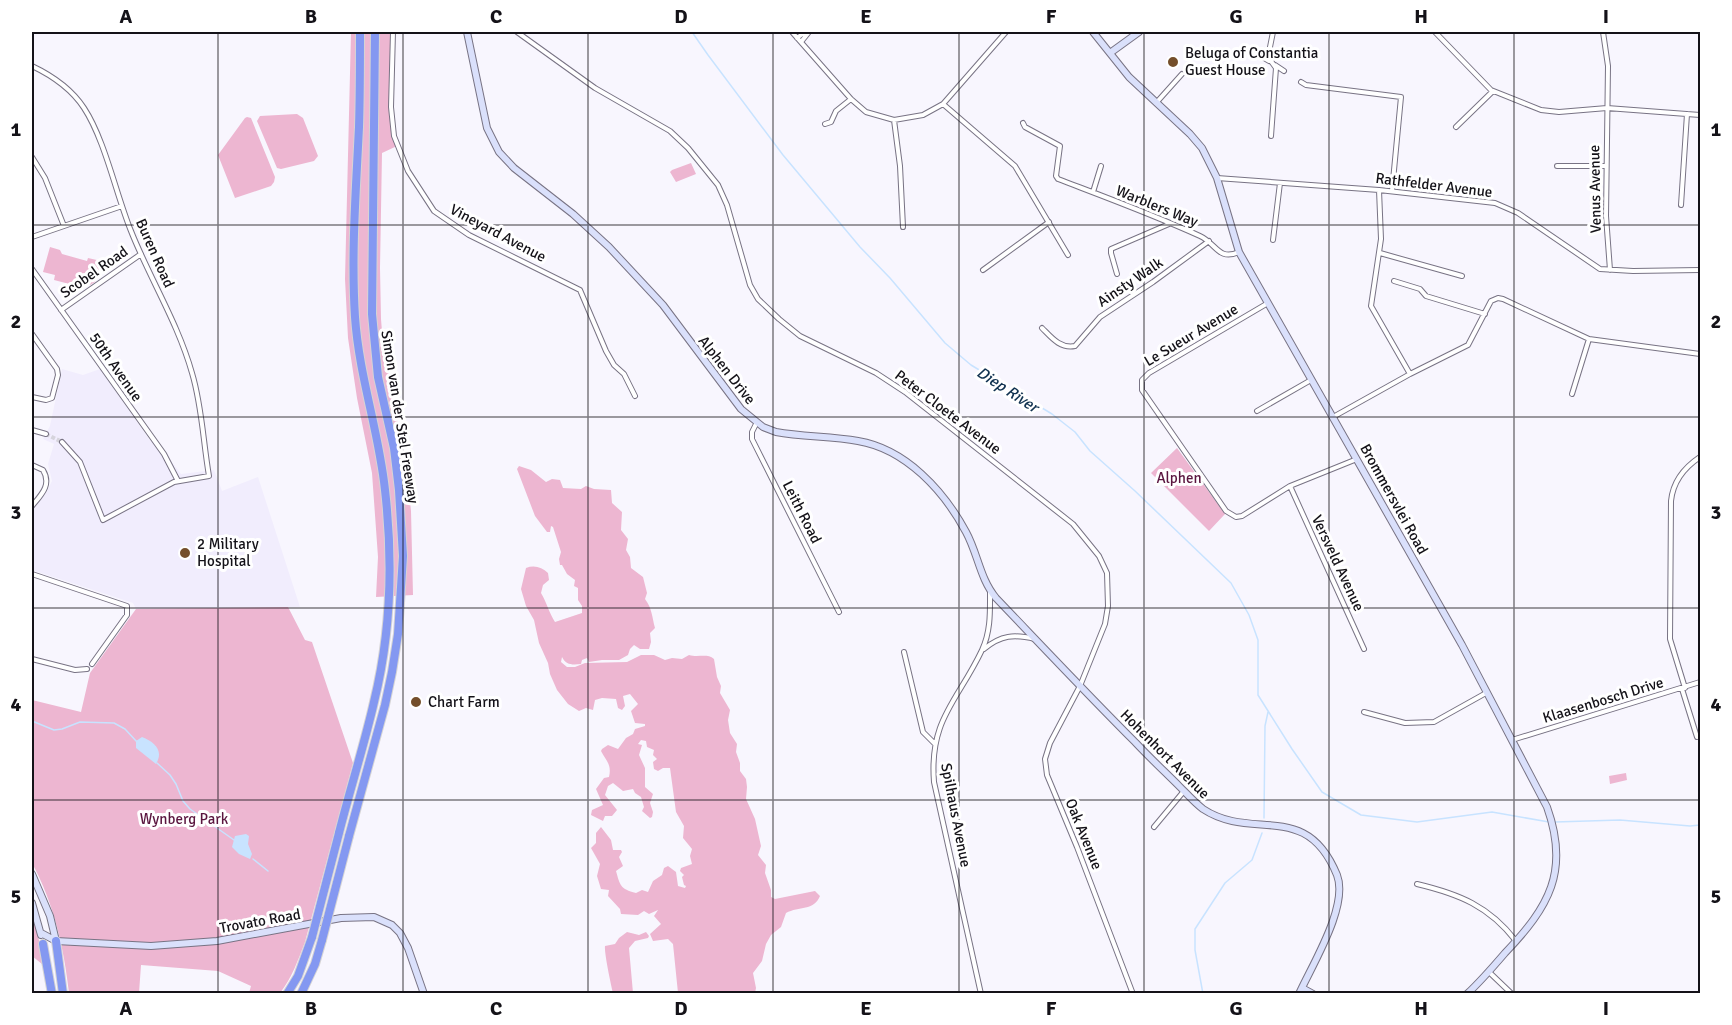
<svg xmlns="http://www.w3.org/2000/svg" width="1732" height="1025" viewBox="0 0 1732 1025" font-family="Signika,sans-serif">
<rect width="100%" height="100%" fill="#f8f6fe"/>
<path fill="#f1edfd" d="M62 369 83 375 100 369 151 442 155 440 181 474 214 470 222 491 258 477 300 607 136 609 133 603 32 570V511L46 493 52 481 48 464 54 444 43 439 50 426Z"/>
<path fill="#edb6d1" d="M351 32H393L391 107 397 146 382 153 380 268 381 319 383 344 406 466 411 511 413 595 376 597 378 557 372 473 357 398 348 338 345 279Z
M297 114 303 118 318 156 314 161 281 169 277 168 257 121 260 116Z
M247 117 251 118 275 177 274 182 271 186 235 198 218 155 245 118Z
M691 163 696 174 676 182 670 172 672 170Z
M50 247 60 250 62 254 87 261 88 258 101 261 95 282 90 285 82 283 81 287 54 280 55 275 43 272Z
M1177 448 1225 514 1209 531 1151 473Z
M519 466 531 470 546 482 552 479 560 480 563 488 581 489 586 486 594 489 611 490 612 503 622 512 621 530 628 539 626 550 630 557 631 568 643 577 647 593 645 599C652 608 652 617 655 628L650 633 651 642 649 649H640L634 645 630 649 628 655 619 660H602L589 662 587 658 582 660 581 664C572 665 566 665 562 657L561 662 567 667H575L585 663 627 662 641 655H654L665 660 672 658 682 659 689 655C698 658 707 653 714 659L717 677 721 686 720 693 730 710 728 720 730 733 737 744 736 752 740 763V771L746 779 747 787 746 799 755 819 761 846 758 855 766 865 765 873 771 890V897L775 899 815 891 820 896C814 911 799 906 786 913L781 927 771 935 766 944 762 961 753 973 756 988 755 993H678L673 944 668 939 653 941 650 934 661 924 654 916 658 910 649 914 644 911 638 915 621 914 620 909 608 896 609 890 601 889 597 876 600 864 591 848 596 843V833L601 827 611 840 613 850H621L622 852 619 857 623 866 616 871C620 885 620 889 636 893L642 890 648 892 653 881 662 875 664 868 668 866 676 872 678 886 685 888 686 886 684 885 682 877 684 875 680 871 681 868 692 864 690 856 692 849 683 838 684 826 676 812 670 768H663L658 771 654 769 653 762 657 759 653 755 654 750 647 747 646 741 641 740 638 744 642 745 639 755 645 768V787L653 794 650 803 653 812 652 817 650 818 642 811 644 807 641 797 635 793 633 789 623 791 613 783 608 786 605 795 617 810 612 816H605L603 821 591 815 592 810 603 805 596 789 604 778 609 777C612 764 606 761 601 751L602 749 608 745 618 749 626 738 633 734 635 729 645 726V724L635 723 631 711 638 704 630 694 623 696 625 706 622 710 618 708 616 699 602 698 595 700 593 710 586 708 579 711 568 704 557 690 550 674 548 663 539 643 534 620 526 606 521 589 526 568C534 565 542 567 548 573L549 580 543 585 541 593C547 603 549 613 555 622L582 613V606L578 600V588L574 586 575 580 567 574 562 565H560L559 559 561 552 553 527 551 526 550 532H547L535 516 517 469Z
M288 607 305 640 312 642 353 763 305 942C298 960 292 978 280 993H249L251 986 218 971 141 965 139 993H69C64 948 54 904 32 863V700L81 712 90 673 136 609Z
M1626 773 1627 780 1610 784 1609 776Z
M32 914 41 948 42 964 32 956Z
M627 932 639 935 646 932 649 936 648 938 635 941 629 948 633 993H613C611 985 604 952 605 946L615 944 619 938Z"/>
<path fill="#c8e3ff" d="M142 737C155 742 164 751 156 764L136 748V741Z
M246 834 249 836 248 844 252 854 250 859 239 854 232 847 235 836Z"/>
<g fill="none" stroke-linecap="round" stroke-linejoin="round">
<path stroke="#c8e3ff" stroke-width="1.5" d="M692 32 708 55 783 155 860 247 890 278 945 343 971 365 1052 414 1075 432 1090 451 1135 491 1231 583 1249 615 1258 640V695L1292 749 1322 792 1361 815 1417 822 1492 812 1549 822
M32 721 54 730 62 729 80 722 114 723 125 729 137 742
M157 763 170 775 176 784 183 801 190 809 234 840
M1264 818 1265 726 1268 712
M1555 822 1620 820 1690 826 1700 825
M253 859 268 871
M1203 994 1195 950V929L1225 883 1252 860 1262 833"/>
<path stroke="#d6d4dc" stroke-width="4" stroke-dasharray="4 2" stroke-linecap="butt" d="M46 434 62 442"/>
<defs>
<path id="street" d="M393 32 391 107 394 136 408 171 434 211 469 235 580 290 606 351 614 365 624 374 635 396
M517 32 595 88 670 131 688 148 718 185 727 205 750 285 758 299 779 319 800 336 876 373 905 392 1073 524 1099 556 1107 573 1108 606 1105 624 1080 686 1050 743 1045 759 1047 775 1077 847 1133 994
M792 32 851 99 866 112 894 120 923 115 943 104 1006 32
M1435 32 1491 90 1541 110 1559 112 1607 108 1700 115
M1603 32 1608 66 1606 216 1610 270
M797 38 805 32
M801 42 809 32
M1257 54 1269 61
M1275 65 1284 71
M32 66C53 76 71 88 84 108 105 140 116 194 131 231 150 279 178 323 192 373 202 406 203 441 209 476L174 482 103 520 80 462 62 442
M1301 82 1306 85 1401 97 1392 191
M1156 103 1182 74
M943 104 1015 166 1068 255
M894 120 900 166 903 227
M1023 123 1025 127 1060 146 1056 176 1058 179C1105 197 1154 215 1200 236 1217 244 1218 261 1239 252
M825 124 831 122 836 111 851 99
M1456 127 1493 91
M1271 136 1276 68 1268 57 1273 32
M32 157 45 178 64 226
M1557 166H1606
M1217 178 1379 190 1495 203 1518 213 1600 269 1633 271 1700 270
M1379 190 1381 239 1371 306 1410 374
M1093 192 1101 166
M1681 205 1687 114
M32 237 122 206
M1273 240 1280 183
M1380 253 1462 276
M32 269 164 454 178 481
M983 270 1049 222
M1117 274 1111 253V249L1169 224
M1394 281 1420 289 1426 296 1485 314
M1268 303 1149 373 1142 380V390L1226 511 1236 517 1242 516 1290 486 1357 459
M61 310 141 254
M1042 328C1051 337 1060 349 1075 346L1100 317 1153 282 1209 241
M32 334 57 369 58 375 52 398 46 400 32 397
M1572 394 1589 339
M1257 411 1311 380
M1333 417 1410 374 1468 345 1491 301 1498 298 1503 299 1589 339 1700 354
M757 422 752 432V439L839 612
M32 430 46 434
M32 465 43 470C52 485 41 495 32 506
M1290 486 1364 649
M32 574 127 606V615L92 664
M984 649C1001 635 1014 634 1035 639
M904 652 923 732 935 744
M32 659 75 670 87 669
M1685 688 1670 639 1671 501C1673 481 1685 467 1700 457
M1682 689 1697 737
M1364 712 1405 723 1434 722 1486 693
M1512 740 1700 682
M1154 827 1184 791
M1417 884C1459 894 1489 906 1516 941
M1489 972 1512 994
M981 994 934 782C929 719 958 701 982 650 991 631 990 611 990 591"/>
<path id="secondary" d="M467 32 487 128 499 152 514 168 573 214 609 247 663 305 741 409 763 427 776 432C803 437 831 436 858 441 906 449 944 491 966 532 978 554 980 579 996 598 1042 646 1088 695 1135 742 1150 758 1165 772 1180 787 1187 794 1195 803 1203 809 1253 842 1306 799 1337 875 1349 906 1312 965 1299 994
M1093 32 1129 77 1190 134 1202 148 1217 178 1239 252 1462 645 1547 807C1570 871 1549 907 1505 953 1493 967 1481 981 1467 994
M1110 53 1139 32
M32 874 50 916 56 941
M32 903 41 935
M41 933 56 941 151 946 217 941 341 918 374 917 392 925 400 933 408 948 424 994
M1302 988 1313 994"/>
<path id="highway" d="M339 833C350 789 364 746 374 702 391 633 393 560 385 490 379 432 359 376 355 317 351 253 356 190 359 127 360 95 360 63 360 32
M349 836 385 705 392 672 398 634 403 556 399 490 394 448 378 377 372 314 375 32
M56 941 63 994
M43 944 52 994
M287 994 298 976 312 937
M301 994 315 964 322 940"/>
</defs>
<use href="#street" stroke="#787384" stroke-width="6"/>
<use href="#secondary" stroke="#787384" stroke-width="8"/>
<use href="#highway" stroke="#d5d4d5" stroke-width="10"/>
<use href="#street" stroke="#fff" stroke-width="4"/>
<use href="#secondary" stroke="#dae0fb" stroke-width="6"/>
<use href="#highway" stroke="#8498f1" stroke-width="8"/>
<defs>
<path id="highway-bridge" d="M312 937 339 833
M322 940 349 836"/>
</defs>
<use href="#highway-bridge" stroke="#d5d4d5" stroke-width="10" stroke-linecap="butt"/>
<use href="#highway-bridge" stroke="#8498f1" stroke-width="8"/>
</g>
<path fill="none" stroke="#141218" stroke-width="1.5" stroke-opacity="0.55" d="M218 32V994M403 32V994M588 32V994M773 32V994M959 32V994M1144 32V994M1329 32V994M1514 32V994M32 225H1700M32 417H1700M32 608H1700M32 800H1700"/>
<g fill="#744e2b" stroke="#fff" stroke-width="2">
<circle cx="1173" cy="62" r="6"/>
<circle cx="185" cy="553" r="6"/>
<circle cx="416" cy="702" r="6"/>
</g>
<g text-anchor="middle" stroke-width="6" stroke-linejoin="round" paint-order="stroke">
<g font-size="15" fill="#141218" stroke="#fff" text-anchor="start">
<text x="1185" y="58">Beluga of Constantia<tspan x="1185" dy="17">Guest House</tspan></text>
<text x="197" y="549">2 Military<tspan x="197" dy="17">Hospital</tspan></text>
<text x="428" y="707">Chart Farm</text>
</g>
<g font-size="15" fill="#141218" stroke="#fff">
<text transform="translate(1434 185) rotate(7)" y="5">Rathfelder Avenue</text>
<text transform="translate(1595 189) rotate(-91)" y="5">Venus Avenue</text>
<text transform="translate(1157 206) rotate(22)" y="5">Warblers Way</text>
<text transform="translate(498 233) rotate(28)" y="5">Vineyard Avenue</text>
<text transform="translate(155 253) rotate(66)" y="5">Buren Road</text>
<text transform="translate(94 272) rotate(-35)" y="5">Scobel Road</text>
<text transform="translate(1130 282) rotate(-34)" y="5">Ainsty Walk</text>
<text transform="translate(1191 335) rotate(-31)" y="5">Le Sueur Avenue</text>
<text transform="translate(116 367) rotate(55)" y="5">50th Avenue</text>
<text transform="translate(727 370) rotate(52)" y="5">Alphen Drive</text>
<text transform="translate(948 412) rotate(37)" y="5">Peter Cloete Avenue</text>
<text transform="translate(400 417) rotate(81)" y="5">Simon van der Stel Freeway</text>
<text transform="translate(1394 499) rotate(61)" y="5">Brommersvlei Road</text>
<text transform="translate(802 512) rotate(63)" y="5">Leith Road</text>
<text transform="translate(1338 563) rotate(65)" y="5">Versveld Avenue</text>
<text transform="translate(1603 700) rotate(-17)" y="5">Klaasenbosch Drive</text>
<text transform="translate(1165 754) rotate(45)" y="5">Hohenhort Avenue</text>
<text transform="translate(956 815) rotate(79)" y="5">Spilhaus Avenue</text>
<text transform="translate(1084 834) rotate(68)" y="5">Oak Avenue</text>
<text transform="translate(260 921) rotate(-10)" y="5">Trovato Road</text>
</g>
<g font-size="15" fill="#5a153f" stroke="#fff">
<text x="1179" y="483">Alphen</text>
<text x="184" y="824">Wynberg Park</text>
</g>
<g font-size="16" font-style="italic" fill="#113250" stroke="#fff">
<text transform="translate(1008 389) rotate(33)" y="6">Diep River</text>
</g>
</g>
<rect width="1732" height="1025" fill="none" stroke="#ffffff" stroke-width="66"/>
<rect x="33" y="33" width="1666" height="959" fill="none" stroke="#141218" stroke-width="2"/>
<g font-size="20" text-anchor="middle" font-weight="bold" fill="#141218">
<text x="126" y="23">A</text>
<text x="311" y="23">B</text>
<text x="496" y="23">C</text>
<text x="681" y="23">D</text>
<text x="866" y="23">E</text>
<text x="1051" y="23">F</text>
<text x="1236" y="23">G</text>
<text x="1421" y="23">H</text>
<text x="1606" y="23">I</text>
<text x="16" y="136">1</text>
<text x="1716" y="136">1</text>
<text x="16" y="328">2</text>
<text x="1716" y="328">2</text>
<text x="16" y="519">3</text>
<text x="1716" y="519">3</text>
<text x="16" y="711">4</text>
<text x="1716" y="711">4</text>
<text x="16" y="903">5</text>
<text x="1716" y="903">5</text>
<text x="126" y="1015">A</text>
<text x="311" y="1015">B</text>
<text x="496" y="1015">C</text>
<text x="681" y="1015">D</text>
<text x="866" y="1015">E</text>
<text x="1051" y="1015">F</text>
<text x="1236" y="1015">G</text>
<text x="1421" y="1015">H</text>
<text x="1606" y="1015">I</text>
</g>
</svg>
